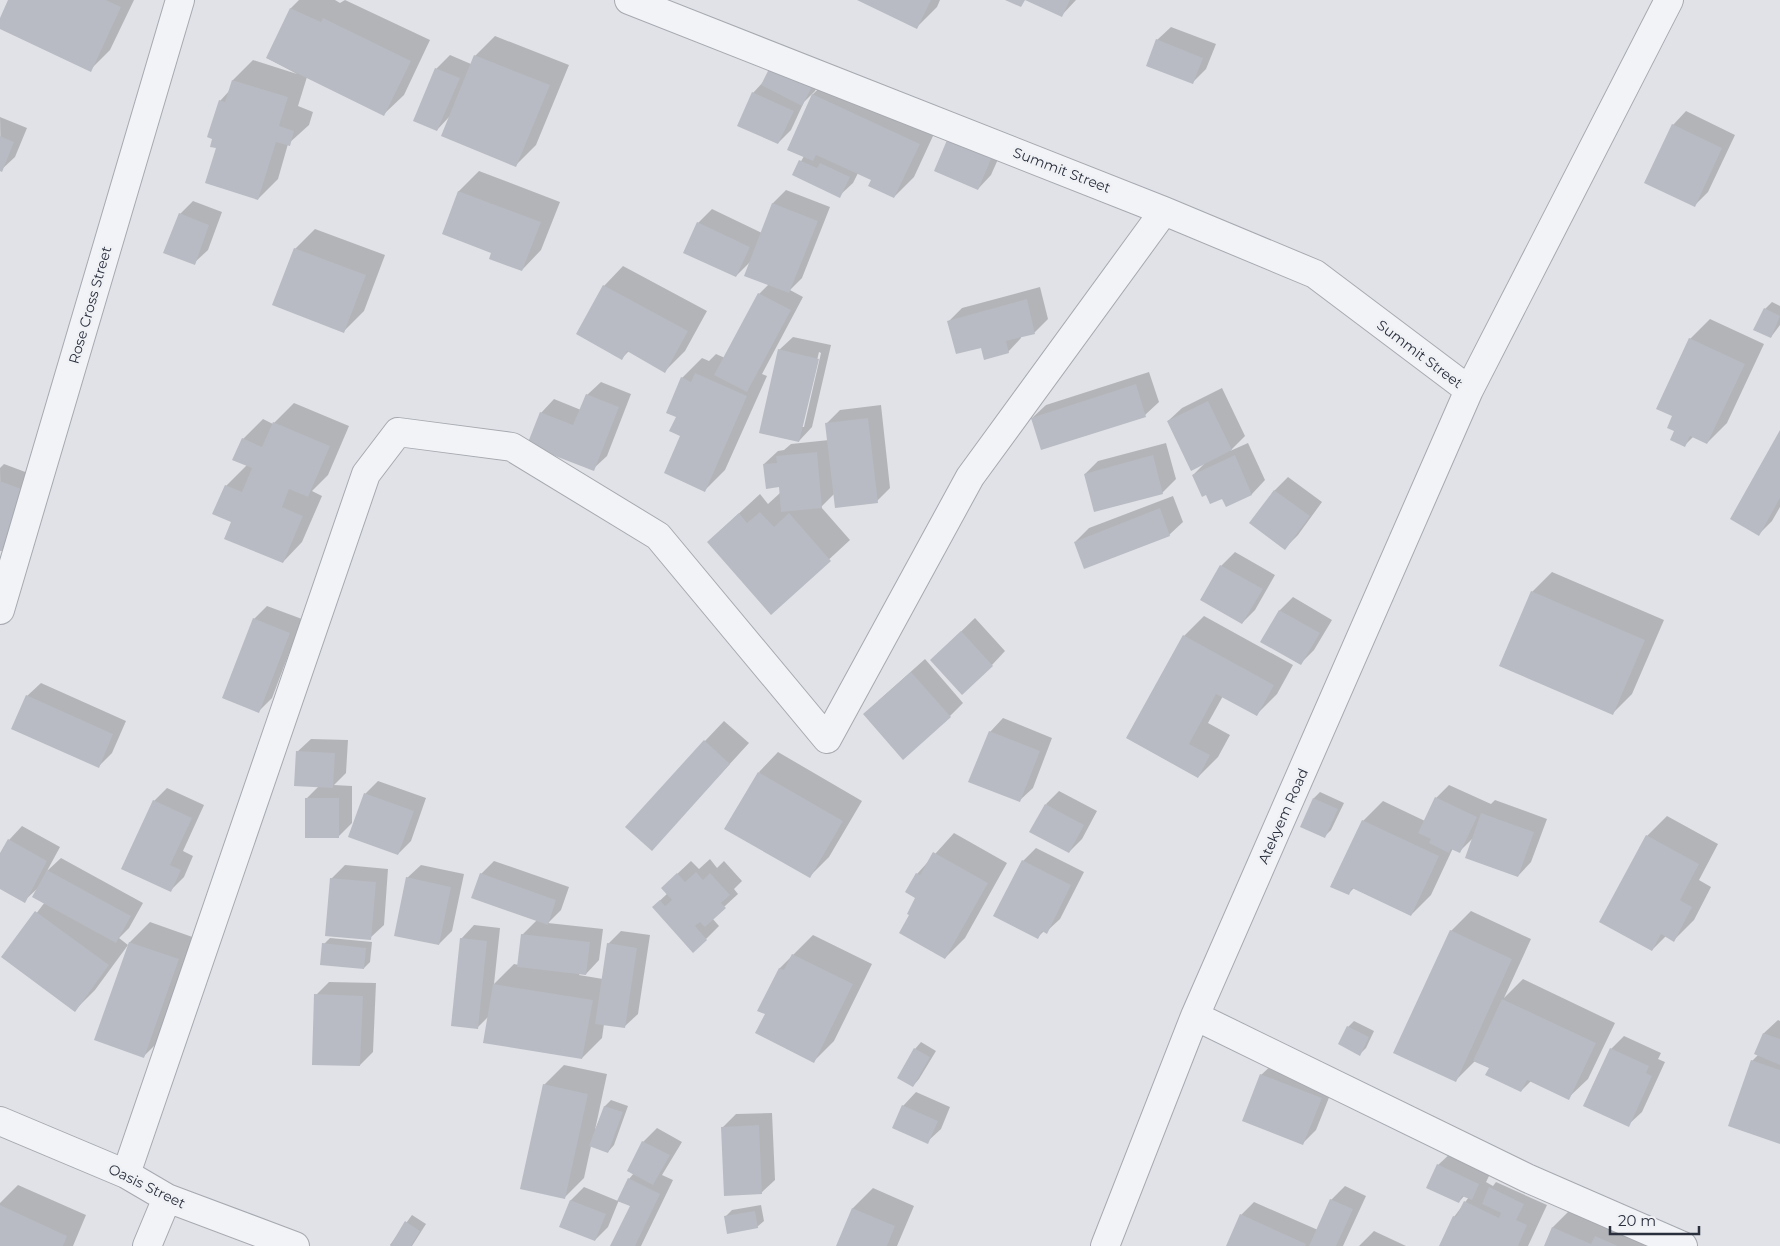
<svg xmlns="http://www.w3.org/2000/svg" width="1780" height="1246" viewBox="0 0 1780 1246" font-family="Montserrat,sans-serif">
<rect width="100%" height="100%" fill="#e0e2e7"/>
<path fill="#0003" fill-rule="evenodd" d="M10 0H134L110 50 90 70 0 28V21Z
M299 0H335L340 3 345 0 430 40 404 95 384 114 307 77 298 106 313 112 309 125 288 144 278 179 258 199 217 147 220 101 230 90 233 80 253 60 297 74 267 58 291 8Z
M860 0H940L937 7 917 27Z
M1027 0H1076L1062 15Z
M1171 27 1216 44 1206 69 1193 82 1157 40Z
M495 36 569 65 536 145 516 165 449 117 437 130 414 120 436 69 450 55 471 64 475 56Z
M825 72 815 91 804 102 791 130 778 143 753 93 764 81Z
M833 75 939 123 914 177 894 197 872 179 858 173 853 183 839 196 794 174 804 156 788 149 813 94Z
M1686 111 1735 135 1708 192 1695 205 1673 125Z
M0 117 27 128 15 157 1 170Z
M1007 139 991 175 978 189 935 171Z
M479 171 560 202 541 250 522 270 493 252 443 233 459 191Z
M786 190 830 207 802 278 790 290 803 297 762 374 767 376 725 470 705 490 682 435 677 416 667 412 682 378 702 358 709 361 716 354 725 358 759 294 769 284 751 261 736 276 698 223 712 209 762 233 773 203Z
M193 201 222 212 208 250 194 263 180 214Z
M315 229 385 255 364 311 344 331 295 249Z
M623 266 707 311 685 351 665 371 629 351 622 358 604 286Z
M1040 287 1048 319 1035 332 1021 336V338L1008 352 982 346 949 321 962 308Z
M1772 302 1780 306V325L1771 337 1755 329 1765 309Z
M1710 319 1764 344 1727 423 1707 443 1694 436 1685 445 1675 431 1674 416 1690 339Z
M793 337 831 345 812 427 799 441 779 350ZM819 352 821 353 804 427H801Z
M1149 372 1159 402 1145 415 1032 418 1046 405Z
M601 382 631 394 607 456 593 469 541 413 554 399 581 410 587 395Z
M1222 388 1245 436 1230 451 1248 443 1265 480 1252 494 1227 505 1223 497 1207 494 1193 475 1206 462 1168 421 1182 408Z
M294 403 349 426 328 475 312 491 322 496 302 542 283 562 233 521 226 486 247 465 243 439 263 419 273 424Z
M881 405 890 488 877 501 835 493 821 507 850 540 771 613 708 542 760 494 768 504 780 493V486L764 464 778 451 784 450 791 444 829 440 827 423 840 410Z
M1780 432V507L1772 521 1759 534Z
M1166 443 1176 479 1162 493 1085 474 1098 461Z
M4 464 36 476 15 536 1 550 0 468Z
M1288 477 1322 502 1298 535 1285 548 1251 523 1275 490Z
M1173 496 1183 522 1169 535 1075 542 1089 528Z
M1235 552 1275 575 1255 610 1242 623 1202 599 1221 566Z
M1552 572 1664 620 1632 694 1612 714 1532 592Z
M1293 597 1332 620 1314 650 1300 664 1262 641 1280 610Z
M267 606 302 619 272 698 259 711 254 619Z
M1204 616 1293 665 1277 694 1257 714 1223 696 1208 723 1230 735 1218 757 1198 777 1128 738 1184 636Z
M975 618 1005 651 992 665 945 647Z
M925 659 963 703 950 716 878 701Z
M41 683 126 721 112 753 98 767 27 696Z
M1003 718 1052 738 1033 788 1019 801 990 732Z
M724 721 749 743 652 849 705 741Z
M311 739 348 740 346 773 334 785 352 786V823L338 837 306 799 319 786 297 752Z
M778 752 862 801 829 857 809 877 759 772Z
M378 781 426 798 411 841 398 854 365 794Z
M1449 785 1491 804 1495 800 1547 819 1531 862 1518 876 1473 838 1459 852 1453 848 1431 895 1411 915 1354 888 1348 894 1363 821 1383 801 1425 821 1436 798Z
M167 788 204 805 183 851 193 856 184 877 171 890 154 801Z
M1059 791 1097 811 1082 839 1069 852 1046 804Z
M1320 792 1344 803 1331 830 1325 836 1302 826 1314 798Z
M1667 816 1718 844 1699 880 1711 887 1694 920 1674 940 1666 936 1652 950 1647 836Z
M22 826 60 847 47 871 61 858 143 903 129 928 119 938 128 945 95 990 75 1010 3 957 45 902 38 888 24 901 0 888V856L9 840Z
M954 833 1007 863 965 938 945 958 911 915 917 898V874Z
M1036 848 1084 872 1060 919 1046 932 1044 931 1037 938 1023 861Z
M710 859 717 868 724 861 742 881 734 889 738 894 712 918 719 926 706 939 653 907 668 893 676 875 691 861 699 869Z
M494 861 569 887 561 910 548 923 603 929 599 960 586 974 580 973 579 975 603 979 608 944 621 931 650 935 638 1014 624 1027 604 1024 602 1038 582 1058 489 1016 478 1027 461 939 474 925 500 928 494 984 514 964 519 965 522 935 537 920 481 874Z
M345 865 388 869 384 925 370 938 331 879Z
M421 865 464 874 452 931 439 944 407 878Z
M1471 911 1531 939 1504 998 1523 979 1615 1023 1588 1079 1568 1098 1531 1081 1521 1091 1490 1068 1475 1061 1456 1080 1451 931Z
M150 922 198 939 164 1036 144 1056 96 1039 130 942Z
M813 935 872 964 834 1041 814 1061 766 1014 780 968Z
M330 938 372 942 370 962 364 968 324 944Z
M329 982 376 983 373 1052 360 1065 316 995Z
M1778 1020 1780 1021V1143L1752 1061 1758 1055 1756 1054 1764 1033Z
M1354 1021 1374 1031 1366 1048 1360 1054 1348 1027Z
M1624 1036 1661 1053 1658 1059 1665 1062 1642 1112 1628 1125 1611 1049Z
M921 1042 936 1051 919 1079 913 1086 915 1049Z
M1275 1062 1334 1085 1316 1130 1303 1143 1261 1075Z
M564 1065 607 1074 595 1130 605 1106 611 1100 628 1106 614 1145 608 1152 591 1146 584 1178 564 1198 544 1085Z
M916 1092 950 1107 941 1129 927 1142 903 1106Z
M772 1113 775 1180 761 1193 722 1128 736 1114Z
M657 1128 682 1142 662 1175 673 1180 641 1246H612L631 1206 619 1200 608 1227 595 1240 561 1226 571 1200 584 1187 618 1201 629 1179 634 1173 628 1170 643 1142Z
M1452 1152 1492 1170 1486 1182 1493 1186 1496 1182 1547 1205 1528 1246H1441L1454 1217 1469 1197 1465 1195 1459 1202 1438 1165Z
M18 1185 86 1215 73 1246H0V1203Z
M1345 1186 1366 1196 1343 1246H1227L1241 1215 1254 1202 1318 1230 1331 1200Z
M873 1188 914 1206 897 1246H837L853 1208Z
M761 1205 764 1221 757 1227 725 1217 732 1210Z
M1573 1207 1652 1246H1545L1553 1227Z
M412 1215 426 1224 412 1246 390 1245Z
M1374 1231 1406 1246H1359Z"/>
<path fill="#b8bbc3" d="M8 0H106L121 7 91 72 0 29V18Z
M857 0H931L917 29Z
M1005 0H1070L1062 17 1025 0 1021 7Z
M290 8 321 22 323 18 411 61 384 116 266 58Z
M1156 39 1203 58 1193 84 1146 66Z
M474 55 550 85 516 167 441 136Z
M771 65 813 85 802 106 761 85Z
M435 68 460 78 437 131 413 121Z
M232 80 288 97 279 126 294 131 290 146 276 142 258 200 205 183 216 148 210 147 212 139 207 137 219 100 225 102Z
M752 92 794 111 778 144 737 126Z
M812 94 920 144 894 198 868 186 871 180 816 155 813 161 787 150Z
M1672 124 1722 148 1695 207 1644 183Z
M950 133 994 152 978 190 934 171Z
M0 136 14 142 2 172 0 171Z
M799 160 817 168 820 163 850 177 840 198 792 175Z
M458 191 541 222 522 271 489 259 491 253 442 234Z
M772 203 818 221 789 293 744 276Z
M179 213 209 225 195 265 163 253Z
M697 222 750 247 736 277 683 253Z
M294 248 366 275 344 333 272 305Z
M603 285 688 331 665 373 627 351 622 360 576 334Z
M758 293 791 310 747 392 714 375Z
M1027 299 1035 334 1006 341 1009 353 984 360 981 348 956 354 947 321Z
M1764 308 1780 316 1771 338 1753 330Z
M1689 338 1745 364 1707 444 1690 436 1685 447 1670 440 1674 431 1667 428 1672 416 1656 409Z
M778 349 819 359 799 442 759 433Z
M695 373 747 396 705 492 664 473 680 436 669 431 676 417 666 413 681 377 691 382Z
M1136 384 1146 417 1041 450 1031 418Z
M586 394 619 407 594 471 527 445 540 412 573 425Z
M1208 401 1232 450 1191 471 1167 421Z
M868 418 878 503 835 508 825 423Z
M273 422 330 446 308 497 289 489 282 507 303 516 283 563 224 539 231 522 212 514 225 485 242 492 252 468 232 460 242 438 262 447Z
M1780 430V498L1759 536 1730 519Z
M817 452 822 508 781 512 779 487 766 489 763 464 777 463 776 456Z
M1153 455 1163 494 1094 512 1084 474Z
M1235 455 1252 495 1226 507 1222 499 1210 504 1206 495 1202 497 1192 475Z
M0 481 24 490 2 551H0Z
M1274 490 1310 516 1285 550 1249 523Z
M1160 508 1170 536 1084 569 1074 542Z
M760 512 774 527 789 513 831 561 771 615 707 542 739 513 747 523Z
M1220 565 1263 589 1242 624 1200 600Z
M1531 591 1645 640 1613 715 1499 666Z
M1279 610 1320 633 1301 665 1260 642Z
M253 618 290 633 259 713 222 698Z
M961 631 993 666 962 695 930 660Z
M1183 635 1274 685 1257 716 1216 694 1189 744 1210 755 1198 778 1126 738Z
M911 672 951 717 903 760 863 714Z
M26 695 113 734 99 768 11 729Z
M989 731 1040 751 1020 802 968 782Z
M704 740 730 764 652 851 625 827Z
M296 751 335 753 333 788 294 786Z
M758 772 843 821 810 878 724 829Z
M364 793 414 811 398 855 348 837Z
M1435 797 1477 817 1460 853 1451 849 1449 853 1429 843 1431 839 1418 833Z
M305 798H339V838H305Z
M1313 798 1338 809 1325 838 1300 827Z
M153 800 192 818 170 865 181 870 171 892 121 869Z
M1045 804 1084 825 1069 853 1029 832Z
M1481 813 1534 832 1518 877 1465 858Z
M1362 820 1439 856 1411 916 1352 888 1349 895 1330 887Z
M1646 835 1699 864 1680 900 1692 907 1674 942 1661 934 1652 951 1599 922Z
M8 839 47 861 25 903 0 889V853Z
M933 852 988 883 945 959 899 933 909 915 907 914 915 898 905 892 916 873 920 875Z
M1022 860 1071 885 1047 934 1042 931 1038 939 993 916Z
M47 870 131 916 116 943 32 897Z
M696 872 703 880 710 873 730 895 721 903 726 908 705 927 700 922 695 926 707 940 693 953 652 907 660 900 665 906 672 900 661 888 677 873 685 882Z
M480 873 556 900 548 925 471 898Z
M406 877 451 887 439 945 394 936Z
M330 878 376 882 371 940 325 936Z
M35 911 109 965 75 1012 1 957Z
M1450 930 1512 959 1456 1082 1393 1053Z
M521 934 590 942 586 975 517 967Z
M460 938 487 941 478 1029 451 1026Z
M129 942 179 959 144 1058 94 1040Z
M322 943 366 948 364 969 320 965Z
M607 943 637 948 625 1028 595 1024Z
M792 954 853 984 814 1063 755 1033 765 1014 757 1011 779 968 784 970Z
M493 984 593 1000 582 1059 483 1043Z
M314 994 363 996 360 1066 312 1065Z
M1502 999 1596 1043 1569 1100 1527 1080 1521 1092 1485 1075 1489 1068 1473 1061Z
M1347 1026 1369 1037 1360 1056 1338 1044Z
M1763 1033 1780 1039V1065L1754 1054Z
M914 1048 930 1057 913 1087 897 1078Z
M1610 1048 1649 1066 1646 1073 1652 1076 1629 1127 1583 1106Z
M1751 1060 1780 1070V1144L1728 1126Z
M1260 1074 1322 1098 1303 1145 1242 1121Z
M543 1084 588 1094 565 1199 520 1189Z
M902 1105 938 1121 928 1144 892 1128Z
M604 1106 623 1112 608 1153 589 1146Z
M759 1125 762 1194 724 1196 721 1127Z
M642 1141 670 1155 653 1185 627 1171Z
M1437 1164 1479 1184 1472 1200 1462 1196 1459 1203 1426 1188Z
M628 1178 660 1194 635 1246H610L630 1206 617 1201Z
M1489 1187 1524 1204 1516 1220 1527 1225 1518 1246H1439L1453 1216 1456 1217 1464 1201 1499 1218 1501 1213 1482 1204Z
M1330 1199 1353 1209 1336 1246H1309Z
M570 1200 606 1214 595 1241 559 1227Z
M0 1205 67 1236 63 1246H0Z
M852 1208 895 1226 887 1246H836Z
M755 1211 758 1228 727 1234 724 1216Z
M1240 1214 1306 1244 1305 1246H1226Z
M405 1221 420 1231 411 1246H390Z
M1552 1227 1591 1244 1595 1236 1618 1246H1544Z"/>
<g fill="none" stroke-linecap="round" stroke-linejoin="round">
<defs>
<path id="street" d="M629 0 1164 211 1315 274 1469 390
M0 610 180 0
M1195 1016 1527 1178 1683 1246
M0 1121 126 1174 167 1198 295 1246
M126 1174 366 474 398 432 512 447 658 536 827 739 970 477 1164 211
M147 1246 167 1198
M1105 1246 1195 1016 1469 390 1669 0"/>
</defs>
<use href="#street" stroke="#a6a9b1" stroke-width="30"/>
<use href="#street" stroke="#f2f3f6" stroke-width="28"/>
</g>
<g text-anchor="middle" stroke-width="5" stroke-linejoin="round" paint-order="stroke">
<g font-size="14" fill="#2a2f3d" stroke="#eff1f5">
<text transform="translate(1062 170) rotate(21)" y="5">Summit Street</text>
<text transform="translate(90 305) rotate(-74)" y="5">Rose Cross Street</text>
<text transform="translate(1420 354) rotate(37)" y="5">Summit Street</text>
<text transform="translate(1283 816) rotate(-66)" y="5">Atekyem Road</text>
<text transform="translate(147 1186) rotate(26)" y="5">Oasis Street</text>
</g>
</g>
<path d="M1610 1226v8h89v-8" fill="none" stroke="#2a2f3d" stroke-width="2.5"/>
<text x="1618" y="1226" font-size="15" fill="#2a2f3d" stroke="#eff1f5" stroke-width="4" paint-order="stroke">20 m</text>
</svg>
